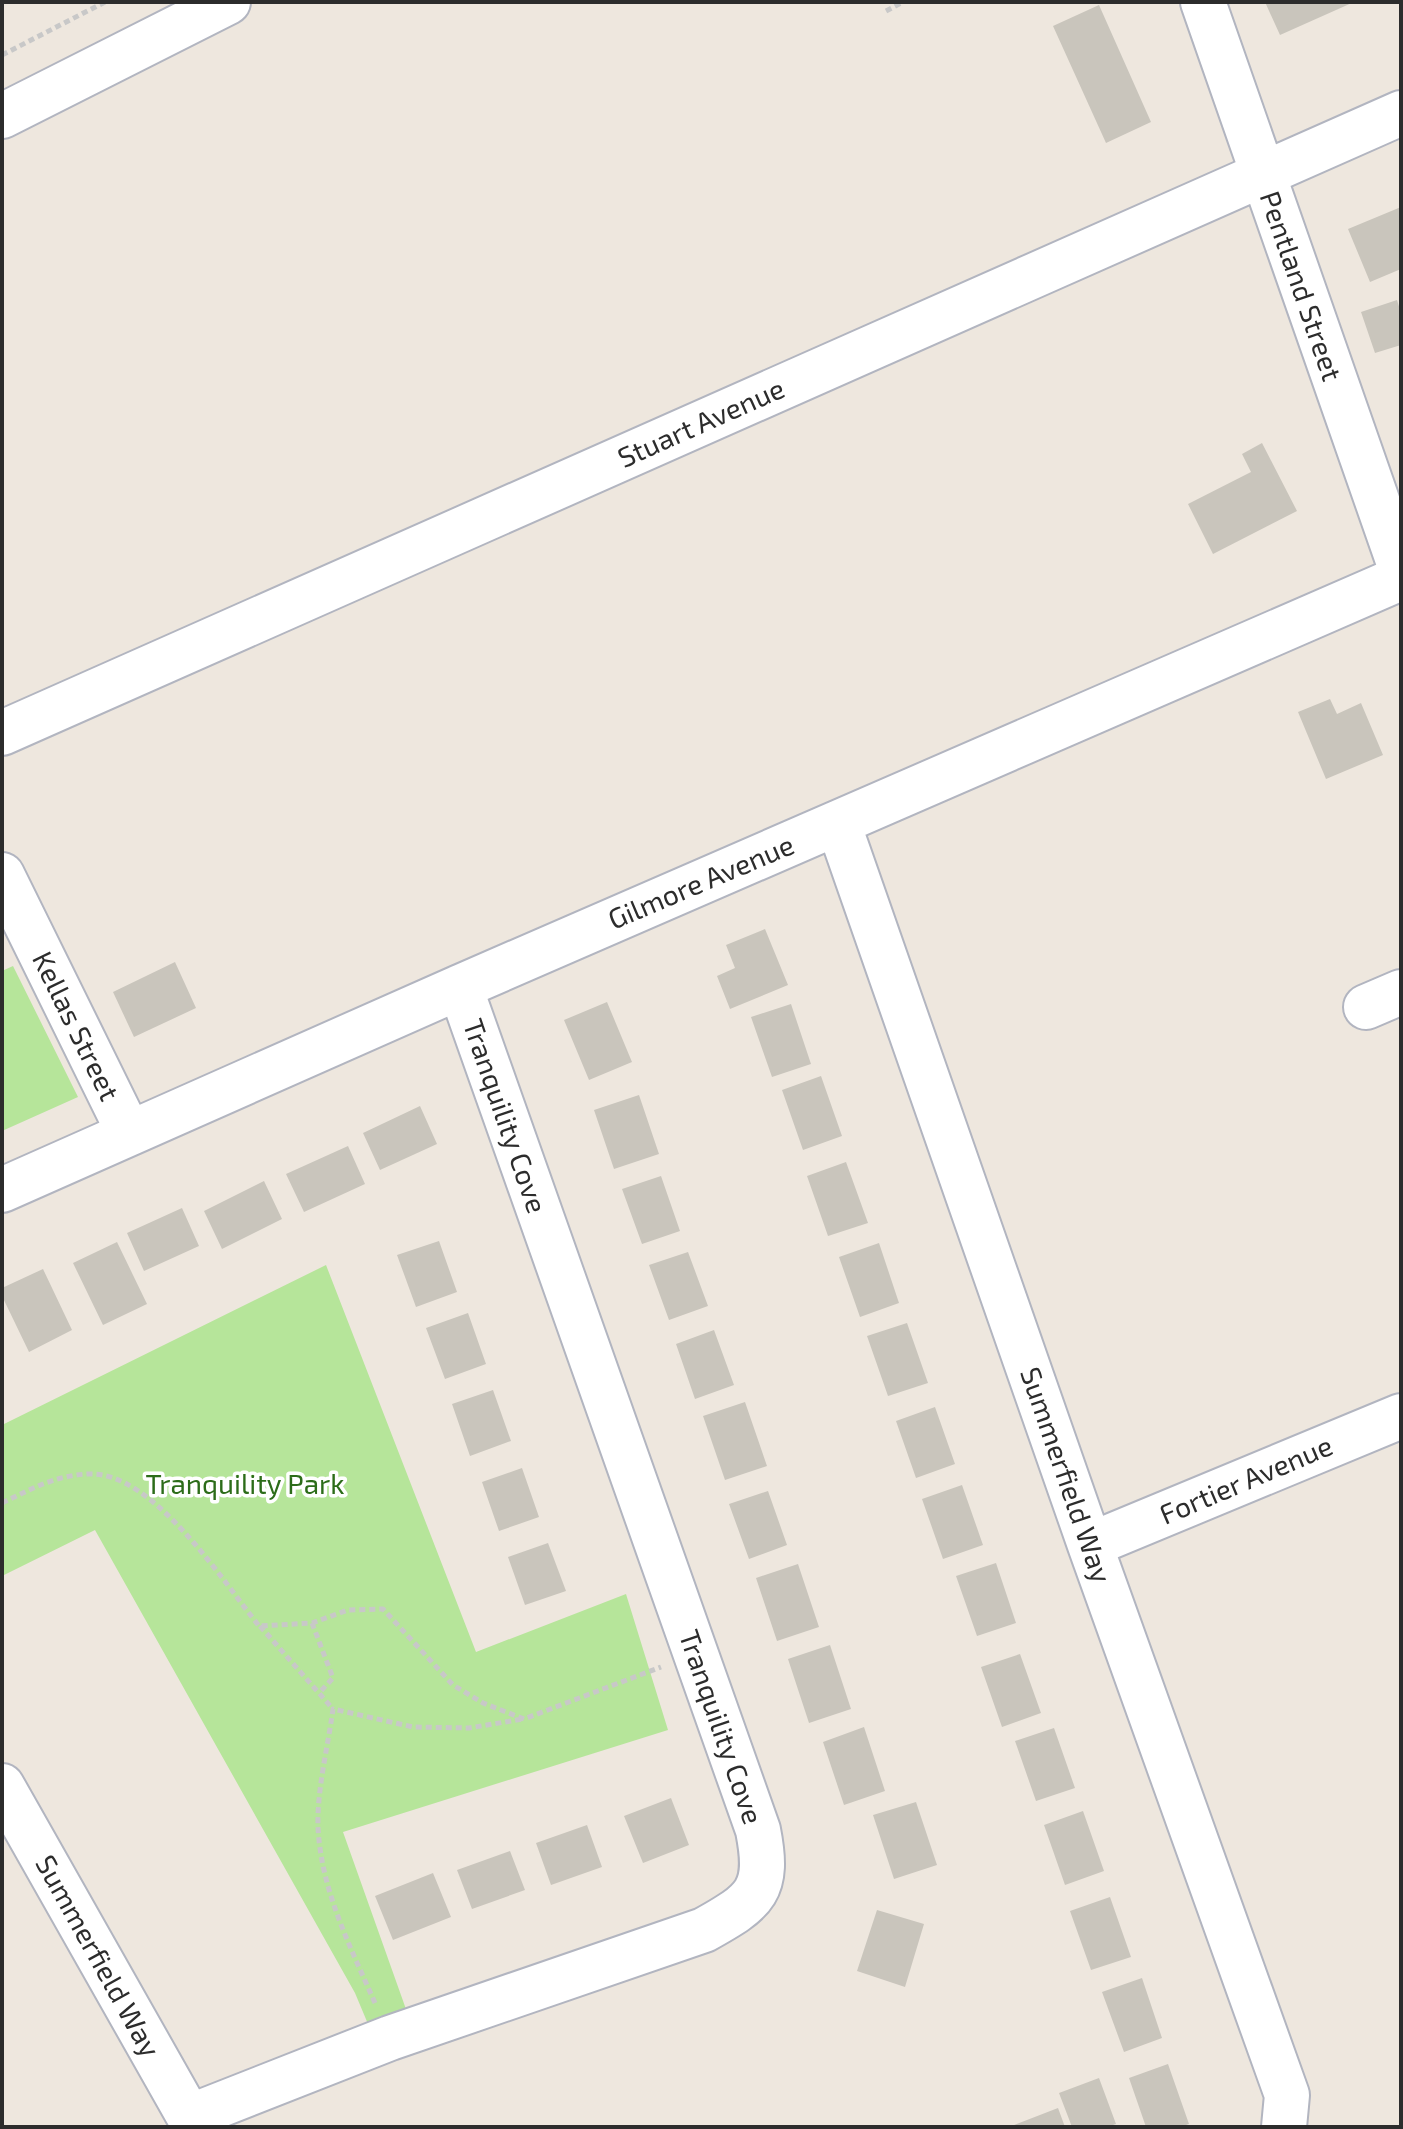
<svg xmlns="http://www.w3.org/2000/svg" width="1403" height="2129" viewBox="0 0 1403 2129" font-family="'Exo 2',sans-serif">
<rect width="100%" height="100%" fill="#eee7de"/>
<path fill="#b6e59a" d="M13 966 78 1097 2 1131V971Z
M326 1265 476 1652 626 1594 668 1730 343 1832 407 2012 368 2024 355 1993 95 1530 2 1576V1425Z"/>
<path fill="#c9c5bc" d="M1265 2H1354L1280 35Z
M1099 5 1151 122 1106 143 1053 26Z
M1401 207V269L1370 282 1348 229Z
M1397 300 1401 313V345L1375 353 1361 312Z
M1262 443 1297 511 1213 554 1188 504 1251 472 1242 454Z
M1330 699 1337 714 1361 703 1383 755 1326 779 1298 712Z
M765 929 788 985 730 1009 717 976 735 968 726 945Z
M175 962 196 1008 134 1037 113 992Z
M607 1002 632 1062 589 1080 564 1020Z
M791 1004 811 1064 772 1077 751 1017Z
M821 1076 842 1136 803 1150 782 1090Z
M639 1095 659 1154 614 1169 594 1110Z
M420 1106 437 1144 380 1170 363 1133Z
M348 1146 365 1184 304 1212 286 1174Z
M846 1162 868 1223 828 1236 807 1176Z
M661 1176 680 1231 642 1244 622 1189Z
M264 1181 282 1219 222 1249 204 1211Z
M182 1208 199 1246 144 1271 127 1233Z
M439 1241 457 1292 416 1307 397 1255Z
M117 1242 147 1304 103 1325 73 1263Z
M879 1243 899 1303 860 1317 839 1257Z
M688 1252 708 1306 669 1320 649 1265Z
M43 1269 72 1330 29 1352 2 1296V1288Z
M468 1313 486 1364 445 1379 426 1328Z
M907 1323 928 1383 888 1396 867 1336Z
M714 1330 734 1385 695 1399 676 1344Z
M493 1390 511 1441 470 1456 452 1404Z
M745 1402 767 1466 725 1480 703 1416Z
M935 1407 955 1464 916 1478 896 1421Z
M522 1468 539 1517 499 1531 482 1482Z
M962 1485 983 1545 943 1559 922 1499Z
M768 1491 787 1545 749 1559 729 1504Z
M548 1543 566 1591 525 1605 508 1557Z
M996 1563 1016 1623 977 1636 956 1576Z
M798 1564 819 1627 777 1641 756 1578Z
M830 1645 851 1709 809 1723 788 1659Z
M1020 1654 1041 1713 1002 1727 981 1667Z
M864 1727 885 1791 844 1805 823 1742Z
M1054 1728 1075 1788 1036 1801 1015 1741Z
M671 1798 689 1845 643 1863 624 1816Z
M916 1802 937 1865 894 1879 873 1815Z
M1083 1811 1104 1871 1065 1885 1044 1825Z
M587 1825 602 1867 551 1885 536 1843Z
M510 1851 525 1890 472 1909 457 1870Z
M433 1873 451 1917 393 1940 375 1896Z
M1110 1897 1131 1957 1091 1970 1070 1911Z
M877 1910 924 1924 905 1987 857 1971Z
M1142 1978 1162 2038 1124 2052 1102 1992Z
M1168 2064 1189 2124 1180 2127H1146L1129 2078Z
M1099 2078 1116 2124 1107 2127H1072L1059 2093Z
M1058 2108 1065 2127H1009Z"/>
<g fill="none" stroke-linecap="round" stroke-linejoin="round">
<defs>
<path id="minor" d="M1203 2 1401 569
M2 116 228 2
M2 733 1401 113
M838 823 1090 1545 1287 2095 1284 2127
M2 875 129 1133
M1366 1007 1401 992
M2 1190 460 987 1401 578
M1090 1545 1401 1416
M2 1786 195 2127
M189 2117 390 2038 704 1930C756 1901 770 1891 758 1830L460 987"/>
</defs>
<use href="#minor" stroke="#b2b5c0" stroke-width="48"/>
<path stroke="#c8c8c8" stroke-width="5" stroke-dasharray="6 4" stroke-linecap="butt" d="M886 11 903 2
M2 55 105 2
M2 1503C31 1489 56 1475 89 1474 152 1471 223 1581 259 1626L312 1623 348 1610 383 1609 453 1685 483 1703 524 1719 661 1667
M312 1623 333 1678 319 1693
M260 1626 333 1709
M375 2003C350 1946 321 1890 318 1827 317 1788 328 1747 333 1709L413 1727 469 1728 523 1719"/>
<use href="#minor" stroke="#fff" stroke-width="44"/>
</g>
<g text-anchor="middle" stroke-width="7" stroke-linejoin="round" paint-order="stroke">
<g font-size="28" fill="#2c2c2c" stroke="#fff">
<text transform="translate(1301 286) rotate(71)" y="10">Pentland Street</text>
<text transform="translate(701 423) rotate(-24)" y="10">Stuart Avenue</text>
<text transform="translate(701 882) rotate(-23)" y="10">Gilmore Avenue</text>
<text transform="translate(76 1026) rotate(64)" y="10">Kellas Street</text>
<text transform="translate(505 1116) rotate(71)" y="10">Tranquility Cove</text>
<text transform="translate(1066 1475) rotate(71)" y="10">Summerfield Way</text>
<text transform="translate(1246 1480) rotate(-23)" y="10">Fortier Avenue</text>
<text transform="translate(721 1727) rotate(71)" y="10">Tranquility Cove</text>
<text transform="translate(98 1956) rotate(61)" y="10">Summerfield Way</text>
</g>
<g font-size="28" fill="#2c6c19" stroke="#fff">
<text x="245" y="1494">Tranquility Park</text>
</g>
</g>
<rect width="1403" height="2129" fill="none" stroke="#2c2c2c" stroke-width="8"/>
</svg>
